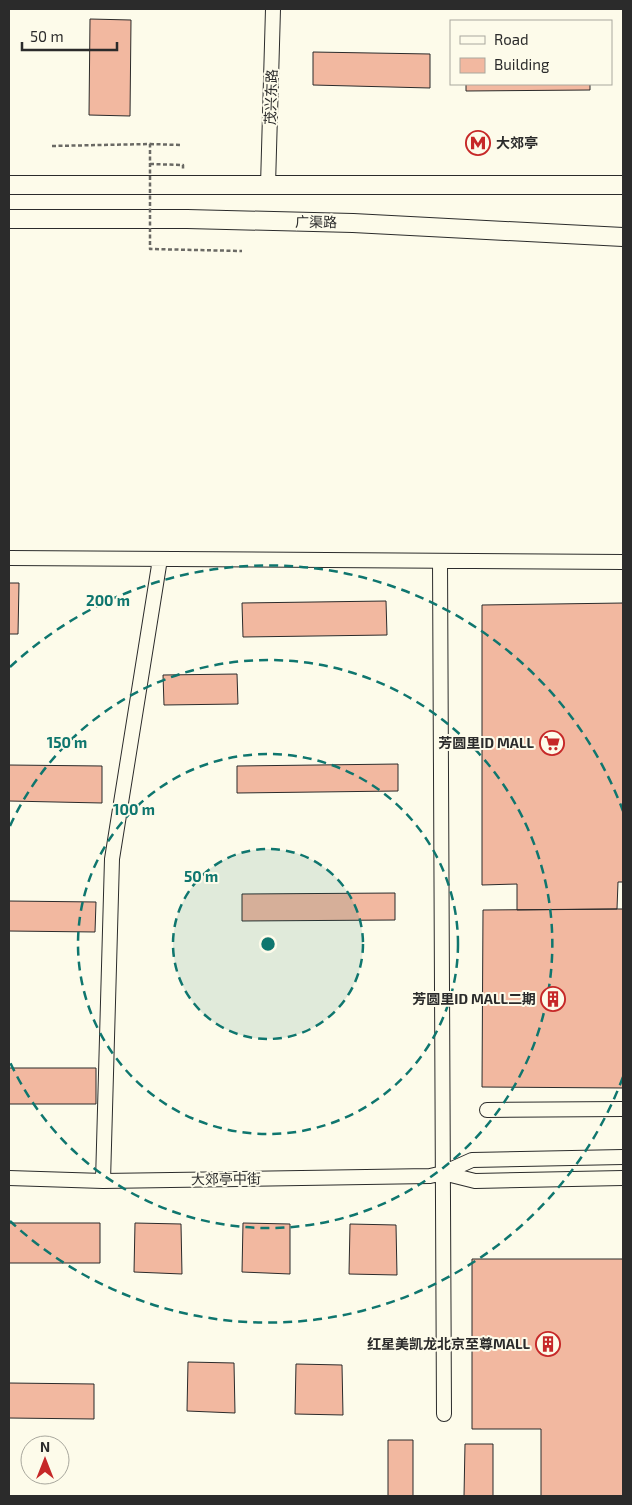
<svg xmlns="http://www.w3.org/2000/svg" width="632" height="1505" viewBox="0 0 632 1505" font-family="'Exo 2','Noto Sans SC',sans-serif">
<rect width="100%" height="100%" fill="#fdfbea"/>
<path fill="#f2b8a0" stroke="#2b2b2b" d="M90 19 131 20 130 116 89 115Z
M313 52 430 54V88L313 85Z
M466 84H590V90L466 91Z
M9 583H19L18 634H9Z
M386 601 387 635 243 637 242 603Z
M623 603V882H618L617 909 517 910V884L482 885V605Z
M237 674 238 704 164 705 163 675Z
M398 764V791L237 793V766Z
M9 765 102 766V803L9 801Z
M395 893V920L242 921V894Z
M9 901 96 902 95 932 9 931Z
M617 909H623V1088L482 1087 483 910Z
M9 1068H96V1104H9Z
M9 1223H100V1263H9Z
M135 1223 181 1224 182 1274 134 1272Z
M243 1223 290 1224V1274L242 1272Z
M350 1224 396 1225 397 1275 349 1274Z
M472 1259H623V1496H541V1429H472Z
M188 1362 234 1363 235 1413 187 1411Z
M296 1364 342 1365 343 1415 295 1414Z
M9 1383 94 1384V1419L9 1418Z
M388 1440H413V1496H388Z
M465 1444H493V1496H464Z"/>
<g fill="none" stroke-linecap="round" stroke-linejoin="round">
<defs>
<path id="minor" d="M268 185 273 9
M9 558 623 562
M440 561 444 1414
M487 1110 623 1109
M623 1157 472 1160 443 1173 475 1181 623 1178
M9 1178 103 1181 430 1176 443 1173
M103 1181 112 859 160 559"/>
<path id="major" d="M9 185H623
M9 219H187L353 223 623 237"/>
</defs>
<use href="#minor" stroke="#2b2b2b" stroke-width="16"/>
<use href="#major" stroke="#2b2b2b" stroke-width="20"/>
<path stroke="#6a6964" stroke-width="2.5" stroke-dasharray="4 2.5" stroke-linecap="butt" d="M150 144 181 145
M150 164 183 165V170"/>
<use href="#minor" stroke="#fdfbea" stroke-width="14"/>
<use href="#major" stroke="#fdfbea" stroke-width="18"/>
<path stroke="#6a6964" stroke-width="2.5" stroke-dasharray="4 2.5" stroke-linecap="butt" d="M52 146 150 144V249L242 251"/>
</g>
<circle cx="268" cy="944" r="95" fill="#0f766e" fill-opacity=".12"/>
<g fill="none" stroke="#0f766e" stroke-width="2.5" stroke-dasharray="9 6">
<circle cx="268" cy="944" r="95"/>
<circle cx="268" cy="944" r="190"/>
<path d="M10 826A284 284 0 1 1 10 1062"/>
<path d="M623 1077A379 379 0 0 1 10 1221M10 667A379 379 0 0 1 623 811"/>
</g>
<defs>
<symbol id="metro-ring" viewBox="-11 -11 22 22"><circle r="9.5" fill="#fdfbea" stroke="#c62828" stroke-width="1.5"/><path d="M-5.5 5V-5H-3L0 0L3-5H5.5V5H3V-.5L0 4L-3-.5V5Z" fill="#c62828"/></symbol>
<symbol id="supermarket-ring" viewBox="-11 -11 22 22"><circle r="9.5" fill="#fdfbea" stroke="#c62828" stroke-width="1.5"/><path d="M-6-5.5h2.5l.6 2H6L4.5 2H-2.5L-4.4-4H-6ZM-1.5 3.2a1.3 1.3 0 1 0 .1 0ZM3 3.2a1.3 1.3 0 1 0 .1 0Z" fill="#c62828"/></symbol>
<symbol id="building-ring" viewBox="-11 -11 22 22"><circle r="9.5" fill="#fdfbea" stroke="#c62828" stroke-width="1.5"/><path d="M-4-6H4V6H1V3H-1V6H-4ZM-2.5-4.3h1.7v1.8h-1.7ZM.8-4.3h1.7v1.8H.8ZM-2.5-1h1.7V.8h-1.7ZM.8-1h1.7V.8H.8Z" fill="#c62828"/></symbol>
</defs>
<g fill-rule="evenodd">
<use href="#metro-ring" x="464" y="129" width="28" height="28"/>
<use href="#supermarket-ring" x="538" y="729" width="28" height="28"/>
<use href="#building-ring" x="539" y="985" width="28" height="28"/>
<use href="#building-ring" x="534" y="1330" width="28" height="28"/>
</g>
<g text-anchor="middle" stroke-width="4" stroke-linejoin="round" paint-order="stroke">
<g font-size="14" fill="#2b2b2b" stroke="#fdfbea">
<text transform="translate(271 97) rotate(-88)" y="5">茂兴东路</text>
<text transform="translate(316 222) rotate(1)" y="5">广渠路</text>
<text transform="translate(226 1179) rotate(-1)" y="5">大郊亭中街</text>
</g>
<g font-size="14" font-weight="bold" fill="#2b2b2b" stroke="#fdfbea" text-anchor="end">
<text x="496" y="148" text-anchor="start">大郊亭</text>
<text x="534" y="748">芳圆里ID MALL</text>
<text x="536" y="1004">芳圆里ID MALL二期</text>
<text x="530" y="1349">红星美凯龙北京至尊MALL</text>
</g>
</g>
<circle cx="268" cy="944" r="8" fill="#0f766e" stroke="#fdfbea" stroke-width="2.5"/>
<g font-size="15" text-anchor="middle" font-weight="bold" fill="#0f766e" stroke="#fdfbea" stroke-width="4" stroke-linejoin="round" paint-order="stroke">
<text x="108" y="606">200 m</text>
<text x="67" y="748">150 m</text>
<text x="134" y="815">100 m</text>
<text x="201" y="882">50 m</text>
</g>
<rect width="632" height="1505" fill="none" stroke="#2b2b2b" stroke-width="20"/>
<rect x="450" y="20" width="162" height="65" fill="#fdfbea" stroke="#a9a89e"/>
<rect x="460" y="36" width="25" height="8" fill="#fdfbea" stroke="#a9a89e"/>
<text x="494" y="45" font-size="15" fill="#2b2b2b">Road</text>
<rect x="460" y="58" width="25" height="15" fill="#f2b8a0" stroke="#a9a89e"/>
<text x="494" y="70" font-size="15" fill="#2b2b2b">Building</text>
<g transform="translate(45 1460)"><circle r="24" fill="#fdfbea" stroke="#a9a89e"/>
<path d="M0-4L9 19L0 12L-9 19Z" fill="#c62828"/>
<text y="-8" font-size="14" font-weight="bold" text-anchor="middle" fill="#2b2b2b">N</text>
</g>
<path d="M22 42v8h95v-8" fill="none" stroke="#2b2b2b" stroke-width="2.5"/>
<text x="30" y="42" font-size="15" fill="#2b2b2b" stroke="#fdfbea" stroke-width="4" paint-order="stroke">50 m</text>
</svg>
